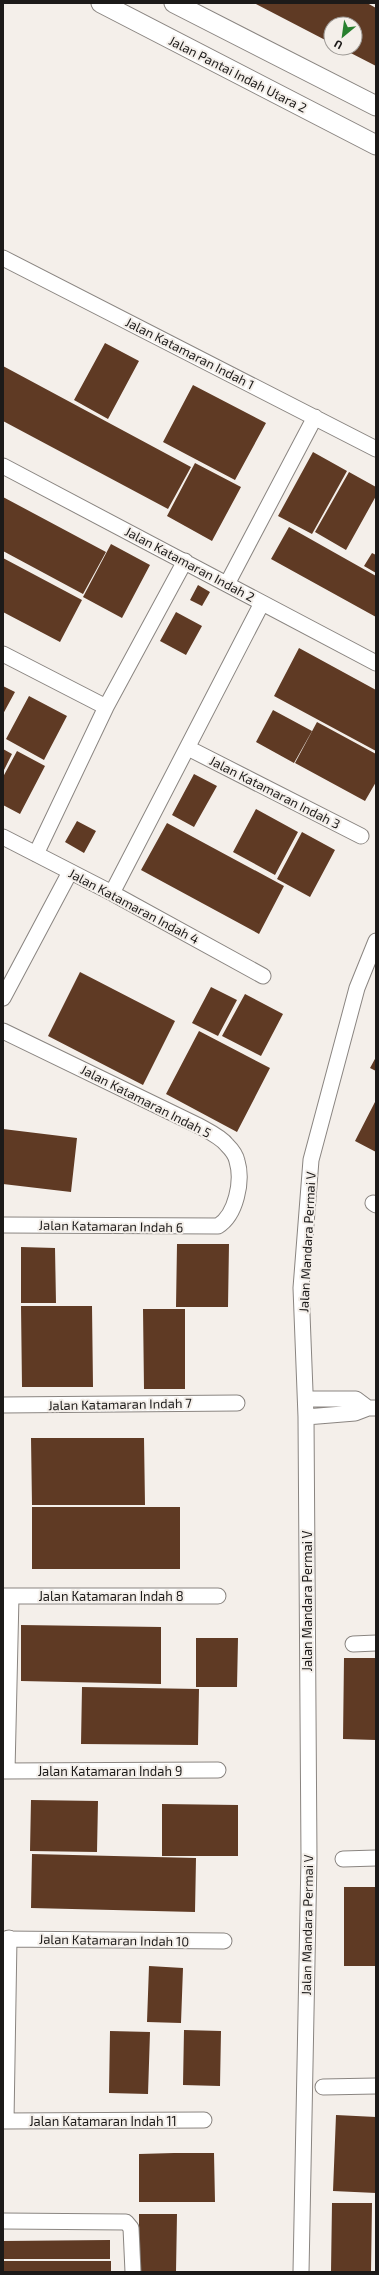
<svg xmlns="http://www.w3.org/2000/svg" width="379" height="2275" viewBox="0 0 379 2275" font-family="'Exo 2',sans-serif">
<rect width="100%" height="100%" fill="#f4efea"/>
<path fill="#5f3a24" d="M254 3H367L376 8V66L341 48H355V24H331V43Z
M105 343 139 361 108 419 74 400Z
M3 366 191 467 168 509 3 421Z
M193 385 266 423 235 480 163 442Z
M313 452 347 471 312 534 278 516Z
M195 463 241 487 212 541 167 516Z
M349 472 376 487V496L346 550 315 532Z
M3 497 106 552 83 594 3 551Z
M289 527 376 576V617L271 559Z
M111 544 150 565 122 618 83 597Z
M372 553 376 555V573L364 566Z
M3 558 82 600 60 642 3 612Z
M198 585 210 592 202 606 190 600Z
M176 612 202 626 186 655 160 641Z
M299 648 376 690V751L274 696Z
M3 686 15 692 3 714Z
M29 696 67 716 44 760 6 739Z
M273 710 312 731 294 763 256 742Z
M317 722 376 754V782L365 801 295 763Z
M3 749 12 754 3 772Z
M17 751 45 766 20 814 3 805V777Z
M194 774 217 786 194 827 172 815Z
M256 809 298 832 275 875 233 852Z
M77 821 96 831 84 853 65 842Z
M167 823 284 886 259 934 141 870Z
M302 832 335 850 310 897 277 879Z
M80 972 175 1021 143 1085 48 1036Z
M211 987 237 1000 218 1036 192 1023Z
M245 994 283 1014 261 1056 222 1036Z
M199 1031 270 1068 237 1132 166 1094Z
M376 1057V1071L370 1068Z
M376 1100V1152L355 1141Z
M3 1129 77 1138 71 1192 3 1184Z
M177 1244H229L228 1307H176Z
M21 1247 55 1248 56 1303H21Z
M21 1306H92L93 1387H22Z
M143 1309H185V1389H144Z
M31 1438H144L145 1505H32Z
M32 1507H180V1569H32Z
M21 1625 161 1627V1684L21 1681Z
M196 1638H238L237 1687H196Z
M344 1658H376V1740L343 1739Z
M82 1687 199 1689 198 1745 81 1744Z
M31 1800 98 1801 97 1852 30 1851Z
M162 1804 238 1805V1856H162Z
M32 1854 196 1858 195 1912 31 1908Z
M344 1887H376V1966H344Z
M149 1966 183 1968 181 2023 147 2022Z
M184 2030 221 2031 220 2086 183 2085Z
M110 2031 150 2032 148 2094 109 2093Z
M336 2115 376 2117V2193L333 2191Z
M174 2153H214L215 2202H139V2154Z
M332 2203H372L371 2272H331Z
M139 2214H177L176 2272H139Z
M110 2240V2259H3V2241Z
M3 2261H111V2272H3Z"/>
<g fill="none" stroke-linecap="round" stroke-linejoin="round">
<defs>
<path id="minor" d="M3 258 376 449
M3 466 376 663
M227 584 315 417
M3 654 106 707
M188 748 361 836
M3 837 112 893 263 976
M36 854 106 707 185 561
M112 893 262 603
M3 998 70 872
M3 1031 199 1126C208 1131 221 1137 227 1145 231 1149 236 1156 237 1161 243 1181 236 1215 218 1226L3 1225
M373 1203 376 1205
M306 1399H356L368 1408
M3 1405 237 1403
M306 1417 355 1413 368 1408H376
M3 1596H218
M353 1644 376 1643
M3 1771 218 1770
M7 1771 11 1596
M343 1859 376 1858
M3 1939 224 1941
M323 2087 376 2086
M3 2121 204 2120
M6 2121 9 1938
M3 2221 126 2222 131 2228 133 2272
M301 2272 309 1858 306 1417 301 1288 311 1160 357 988 376 941"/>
<path id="tertiary" d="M101 3 376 145
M174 3 376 106"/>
</defs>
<use href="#minor" stroke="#8a8581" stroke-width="17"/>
<use href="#tertiary" stroke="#8a8581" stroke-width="21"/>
<use href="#minor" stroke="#fff" stroke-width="15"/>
<use href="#tertiary" stroke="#fff" stroke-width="19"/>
</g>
<g text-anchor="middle" stroke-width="4" stroke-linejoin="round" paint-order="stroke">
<g font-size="13" fill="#1c1a19" stroke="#f4efea">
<text transform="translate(238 74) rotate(27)" y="5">Jalan Pantai Indah Utara 2</text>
<text transform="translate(190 353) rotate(27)" y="5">Jalan Katamaran Indah 1</text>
<text transform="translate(190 564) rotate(28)" y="5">Jalan Katamaran Indah 2</text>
<text transform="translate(275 792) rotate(27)" y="5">Jalan Katamaran Indah 3</text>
<text transform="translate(134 906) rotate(28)" y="5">Jalan Katamaran Indah 4</text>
<text transform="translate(146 1101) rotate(27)" y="5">Jalan Katamaran Indah 5</text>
<text transform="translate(111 1226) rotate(1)" y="5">Jalan Katamaran Indah 6</text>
<text transform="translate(307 1242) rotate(-87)" y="5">Jalan Mandara Permai V</text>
<text transform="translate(120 1404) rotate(-1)" y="5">Jalan Katamaran Indah 7</text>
<text x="111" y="1601">Jalan Katamaran Indah 8</text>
<text transform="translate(307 1601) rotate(-90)" y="5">Jalan Mandara Permai V</text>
<text x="110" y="1776">Jalan Katamaran Indah 9</text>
<text transform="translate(307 1925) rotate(-89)" y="5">Jalan Mandara Permai V</text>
<text transform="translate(114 1940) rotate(1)" y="5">Jalan Katamaran Indah 10</text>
<text x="103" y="2126">Jalan Katamaran Indah 11</text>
</g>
</g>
<rect width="379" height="2275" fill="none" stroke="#1c1a19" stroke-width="8"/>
<g transform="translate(343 36) rotate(209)"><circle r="19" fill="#f4efea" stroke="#9e9a96"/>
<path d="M0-3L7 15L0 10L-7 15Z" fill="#28802f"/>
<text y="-6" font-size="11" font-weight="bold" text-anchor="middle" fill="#1c1a19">U</text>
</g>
</svg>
